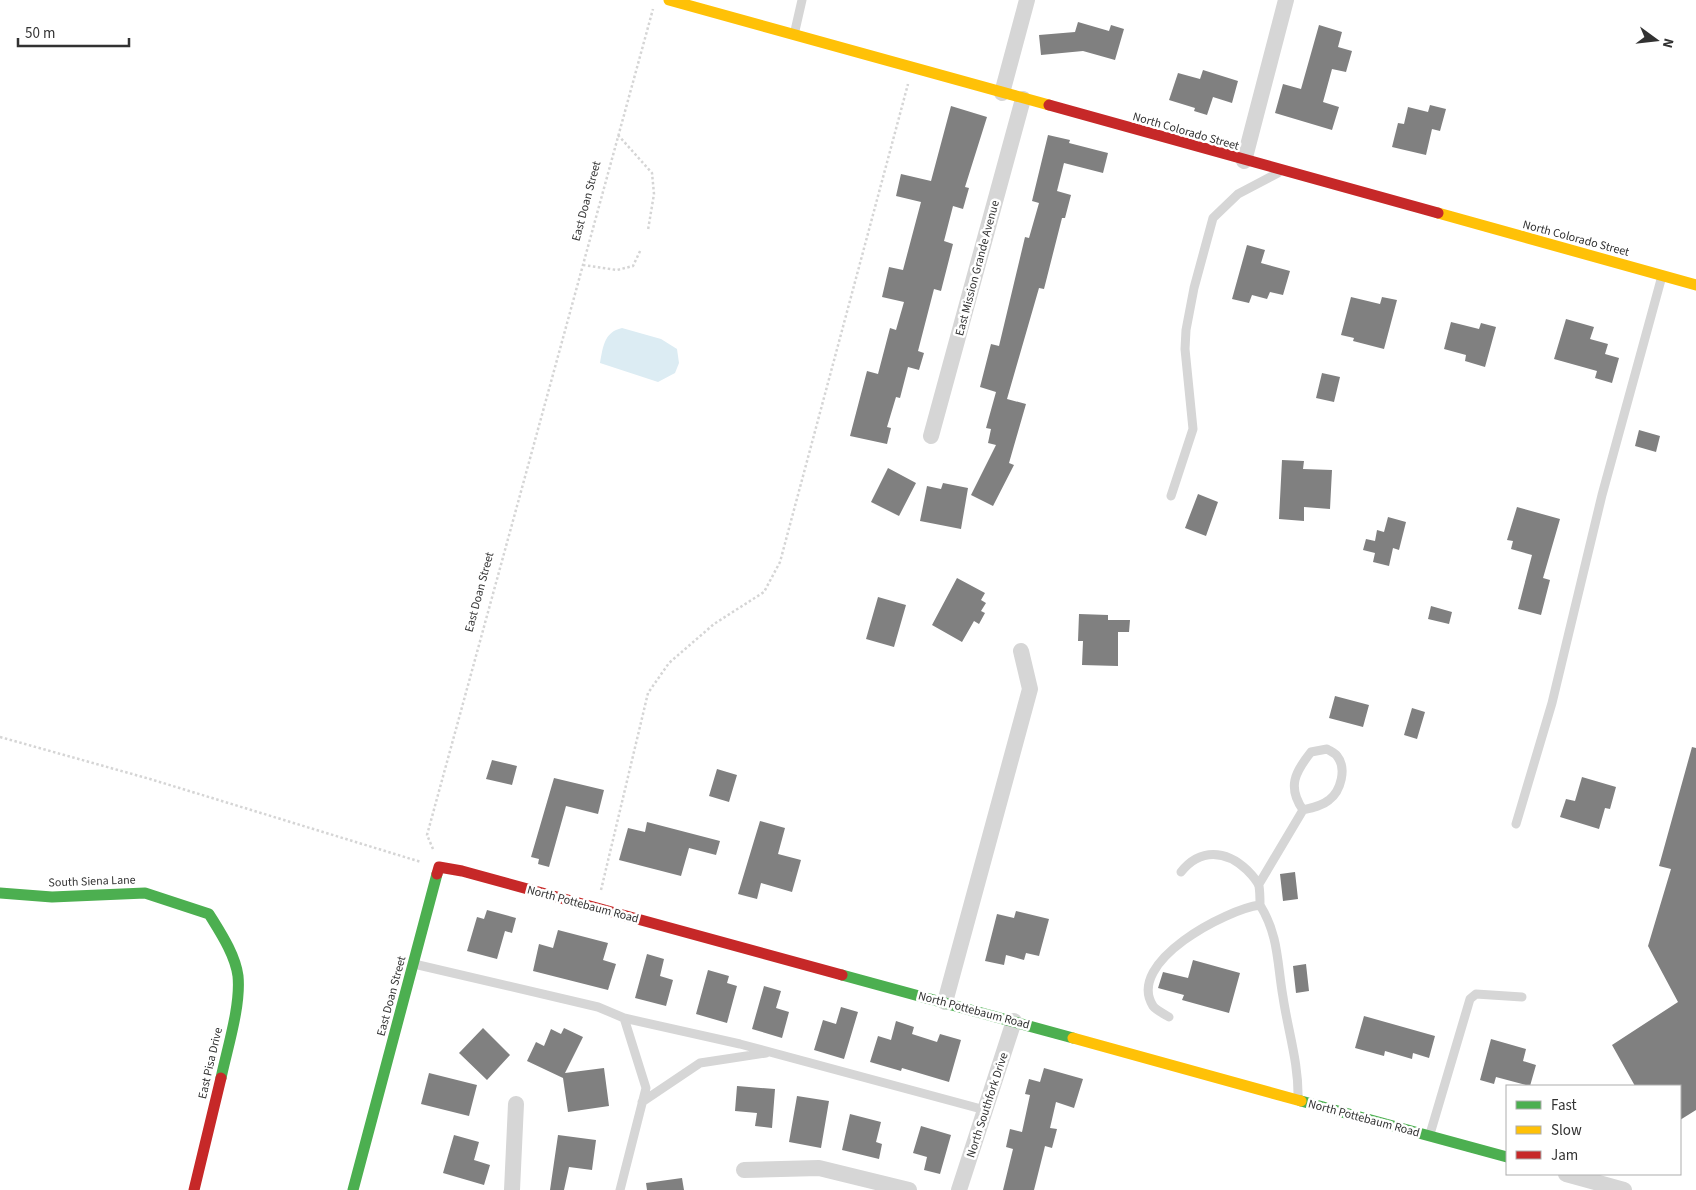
<svg xmlns="http://www.w3.org/2000/svg" width="1696" height="1190" viewBox="0 0 1696 1190" font-family="'Source Sans 3',sans-serif">
<rect width="100%" height="100%" fill="#fff"/>
<path fill="#dcecf3" d="M622 328 661 339 677 349 679 363 675 373 658 382 600 363C603 347 604 332 622 328Z"/>
<path fill="#808080" d="M1078 22 1109 31 1111 25 1124 29 1115 60 1083 51 1041 55 1039 35 1075 32Z
M1319 25 1342 32 1338 47 1352 51 1346 72 1332 69 1323 102 1339 107 1332 130 1275 113 1283 84 1301 89Z
M1203 70 1238 81 1232 103 1213 97 1207 115 1194 111 1195 108 1169 100 1178 73 1200 79Z
M1430 105 1446 109 1440 131 1432 129 1426 155 1392 147 1398 123 1404 124 1408 107 1428 112Z
M951 106 987 117 965 187 969 188 963 209 953 206 944 241 953 244 941 291 934 289 918 351 924 353 919 370 908 367 900 398 896 397 887 427 891 428 887 444 850 436 867 371 878 374 890 328 896 330 904 302 882 297 889 267 903 270 921 202 896 196 901 174 931 181Z
M1048 135 1070 140 1069 143 1108 153 1103 173 1064 163 1057 191 1071 195 1065 218H1062L1044 289 1039 288 1007 399 1026 404 1009 463 1014 465 993 506 971 495 996 445 988 443 991 429 986 428 996 392 980 387 991 344 999 346 1025 237 1029 238 1039 203 1032 201Z
M1247 245 1265 250 1261 263 1290 271 1283 295 1270 292 1267 299 1252 295 1249 303 1232 299Z
M1351 297 1380 304 1382 297 1397 300 1384 349 1353 341 1354 338 1341 335Z
M1566 319 1594 327 1590 339 1608 344 1605 354 1619 358 1612 383 1595 378 1597 371 1554 359Z
M1451 322 1479 329 1481 323 1496 327 1485 367 1465 361 1466 355 1444 349Z
M1322 373 1340 377 1334 402 1316 398Z
M1639 430 1660 436 1656 452 1635 446Z
M1282 460 1304 461 1303 469 1332 470 1330 509 1304 507V521L1279 519Z
M888 468 916 483 899 516 871 502Z
M943 483 968 488 961 529 920 521 927 486 941 489Z
M1198 494 1218 502 1206 536 1185 528Z
M1517 507 1560 519 1543 578 1550 580 1541 615 1518 609 1532 555 1511 549 1513 541 1507 540Z
M1388 517 1406 522 1399 550 1393 548 1389 566 1373 562 1375 553 1363 550 1366 539 1375 541 1377 530 1384 532Z
M957 578 985 593 981 600 986 603 981 611 985 613 979 624 974 621 962 642 932 625Z
M878 597 906 605 894 647 866 639Z
M1431 606 1452 612 1449 624 1428 619Z
M1079 614 1108 615V620H1130L1129 632H1118V666L1082 665 1083 641H1078Z
M1335 696 1369 705 1363 727 1329 718Z
M1412 708 1425 712 1417 739 1404 735Z
M1692 747 1696 748V1110L1680 1120V1086H1635L1612 1045 1678 1002 1648 946 1671 869 1659 866Z
M492 760 517 766 512 785 486 779Z
M717 769 737 775 729 802 709 796Z
M1582 777 1616 787 1610 809 1605 808 1599 829 1560 817 1566 799 1575 801Z
M554 778 604 790 598 814 566 806 549 867 538 864 539 859 531 857Z
M760 821 785 828 778 854 801 860 792 892 761 883 757 899 738 894Z
M647 822 720 841 716 855 689 848 681 876 619 860 628 828 645 832Z
M1295 872 1298 899 1283 901 1280 874Z
M487 910 516 918 512 933 505 931 497 959 467 951 477 917 484 919Z
M1016 911 1049 919 1039 956 1026 953 1024 960 1006 955 1004 965 985 961 997 914 1014 918Z
M558 930 608 943 603 960 616 964 608 990 533 971 539 944 553 948Z
M647 954 664 959 660 976 673 980 666 1006 635 998Z
M1193 960 1240 973 1229 1013 1182 1000 1184 995 1158 988 1163 972 1188 978Z
M1306 964 1309 991 1296 993 1293 966Z
M708 970 729 976 727 983 737 986 727 1023 696 1014Z
M764 986 781 991 776 1008 789 1012 782 1038 752 1029Z
M841 1007 858 1012 844 1059 814 1050 823 1020 836 1024Z
M1364 1016 1435 1036 1429 1058 1413 1053 1412 1059 1385 1051 1384 1056 1355 1048Z
M896 1021 914 1027 912 1034 937 1042 940 1034 961 1040 949 1082 902 1068 901 1071 870 1062 878 1036 891 1040Z
M483 1028 510 1055 487 1080 459 1053Z
M564 1028 583 1037 565 1073 604 1068 609 1106 568 1112 563 1078 527 1061 536 1042 544 1046 551 1029 561 1034Z
M1491 1039 1526 1049 1523 1061 1536 1065 1530 1086 1496 1077 1494 1084 1480 1080Z
M1044 1068 1083 1079 1074 1108 1056 1102 1050 1128 1057 1129 1052 1148 1045 1146 1034 1190H1003L1013 1149 1006 1147 1010 1129 1022 1132 1030 1095 1025 1094 1029 1079 1040 1082Z
M429 1073 477 1085 469 1116 421 1104Z
M737 1086 775 1089 772 1128 755 1126 757 1113 735 1111Z
M797 1096 829 1101 821 1148 789 1142Z
M850 1114 881 1122 876 1142 882 1144 879 1159 842 1150Z
M921 1126 951 1135 940 1174 924 1170 927 1157 913 1153Z
M454 1135 479 1142 474 1160 490 1165 484 1185 443 1173Z
M558 1135 596 1140 592 1170 569 1167 564 1190H550Z
M682 1178 684 1190H647L646 1183Z"/>
<g fill="none" stroke-linecap="round" stroke-linejoin="round">
<path stroke="#d5d5d5" stroke-width="2.5" stroke-dasharray="2.5 2.5" stroke-linecap="butt" d="M618 135 652 173 654 194 648 230
M583 265 617 270 633 266 641 249
M0 737 150 779 421 862
M433 849 427 835 653 9
M601 890 648 693 669 663 714 624 764 592 780 562 908 84"/>
<path stroke="#d6d6d6" stroke-width="9" d="M794 35 802 0
M1171 496 1193 429 1185 349 1186 330 1194 288 1213 218 1238 194 1278 173
M1516 824 1552 703 1602 495 1662 276
M1181 872C1200 848 1226 850 1247 870 1251 874 1257 880 1259 886 1260 892 1260 899 1260 905
M1259 884 1303 810C1287 787 1295 772 1311 752L1327 749C1330 751 1335 753 1337 756 1347 768 1341 791 1329 800 1322 806 1312 808 1303 810
M414 964 598 1007 624 1018 646 1088 620 1190
M1169 1017C1164 1014 1156 1010 1153 1006 1125 962 1227 909 1260 905 1279 936 1277 963 1283 997 1288 1031 1299 1064 1298 1099
M624 1018 740 1044 985 1110
M642 1102 700 1063 766 1053
M1430 1134 1470 999 1476 994 1522 997"/>
<path stroke="#d6d6d6" stroke-width="16" d="M1002 93 1027 0
M1244 161 1286 0
M931 436 1023 99
M945 1002 1030 689 1021 651
M744 1170 819 1168 909 1190
M1566 1174 1624 1190
M512 1190 516 1104
M959 1190 1014 1021"/>
<path stroke="#4caf50" stroke-width="11" d="M0 893 52 897 145 893 209 914C220 932 235 954 238 976 241 1006 227 1049 221 1078
M842 975 1073 1038
M1301 1101 1507 1157
M353 1190 437 874"/>
<path stroke="#ffc107" stroke-width="11" d="M669 0 1049 105
M1438 213 1696 285
M1073 1038 1301 1101"/>
<path stroke="#c62828" stroke-width="11" d="M1049 105 1438 213
M437 874 439 867 462 871 842 975
M194 1190 221 1078"/>
</g>
<g text-anchor="middle" stroke-width="5" stroke-linejoin="round" paint-order="stroke">
<g font-size="12" fill="#323232" stroke="#fff">
<text transform="translate(1186 131) rotate(16)" y="4">North Colorado Street</text>
<text transform="translate(586 201) rotate(-75)" y="4">East Doan Street</text>
<text transform="translate(1576 238) rotate(15)" y="4">North Colorado Street</text>
<text transform="translate(977 268) rotate(-75)" y="4">East Mission Grande Avenue</text>
<text transform="translate(479 592) rotate(-75)" y="4">East Doan Street</text>
<text transform="translate(92 881) rotate(-2)" y="4">South Siena Lane</text>
<text transform="translate(583 904) rotate(15)" y="4">North Pottebaum Road</text>
<text transform="translate(391 996) rotate(-75)" y="4">East Doan Street</text>
<text transform="translate(974 1010) rotate(15)" y="4">North Pottebaum Road</text>
<text transform="translate(210 1063) rotate(-77)" y="4">East Pisa Drive</text>
<text transform="translate(987 1105) rotate(-72)" y="4">North Southfork Drive</text>
<text transform="translate(1364 1118) rotate(15)" y="4">North Pottebaum Road</text>
</g>
</g>
<rect x="1506" y="1085" width="175" height="90" fill="#ffffff" stroke="#adadad"/>
<rect x="1516" y="1101" width="25" height="8" fill="#4caf50" stroke="#adadad"/>
<text x="1551" y="1110" font-size="15" fill="#323232">Fast</text>
<rect x="1516" y="1126" width="25" height="8" fill="#ffc107" stroke="#adadad"/>
<text x="1551" y="1135" font-size="15" fill="#323232">Slow</text>
<rect x="1516" y="1151" width="25" height="8" fill="#c62828" stroke="#adadad"/>
<text x="1551" y="1160" font-size="15" fill="#323232">Jam</text>
<g transform="translate(1656 40) rotate(105)" stroke="#ffffff" stroke-width="4" paint-order="stroke">
<path d="M0-4L9 19L0 12L-9 19Z" fill="#323232"/>
<text y="-8" font-size="14" font-weight="bold" text-anchor="middle" fill="#323232">N</text>
</g>
<path d="M18 38v8h111v-8" fill="none" stroke="#323232" stroke-width="2.5"/>
<text x="25" y="38" font-size="15" fill="#323232" stroke="#ffffff" stroke-width="4" paint-order="stroke">50 m</text>
</svg>
